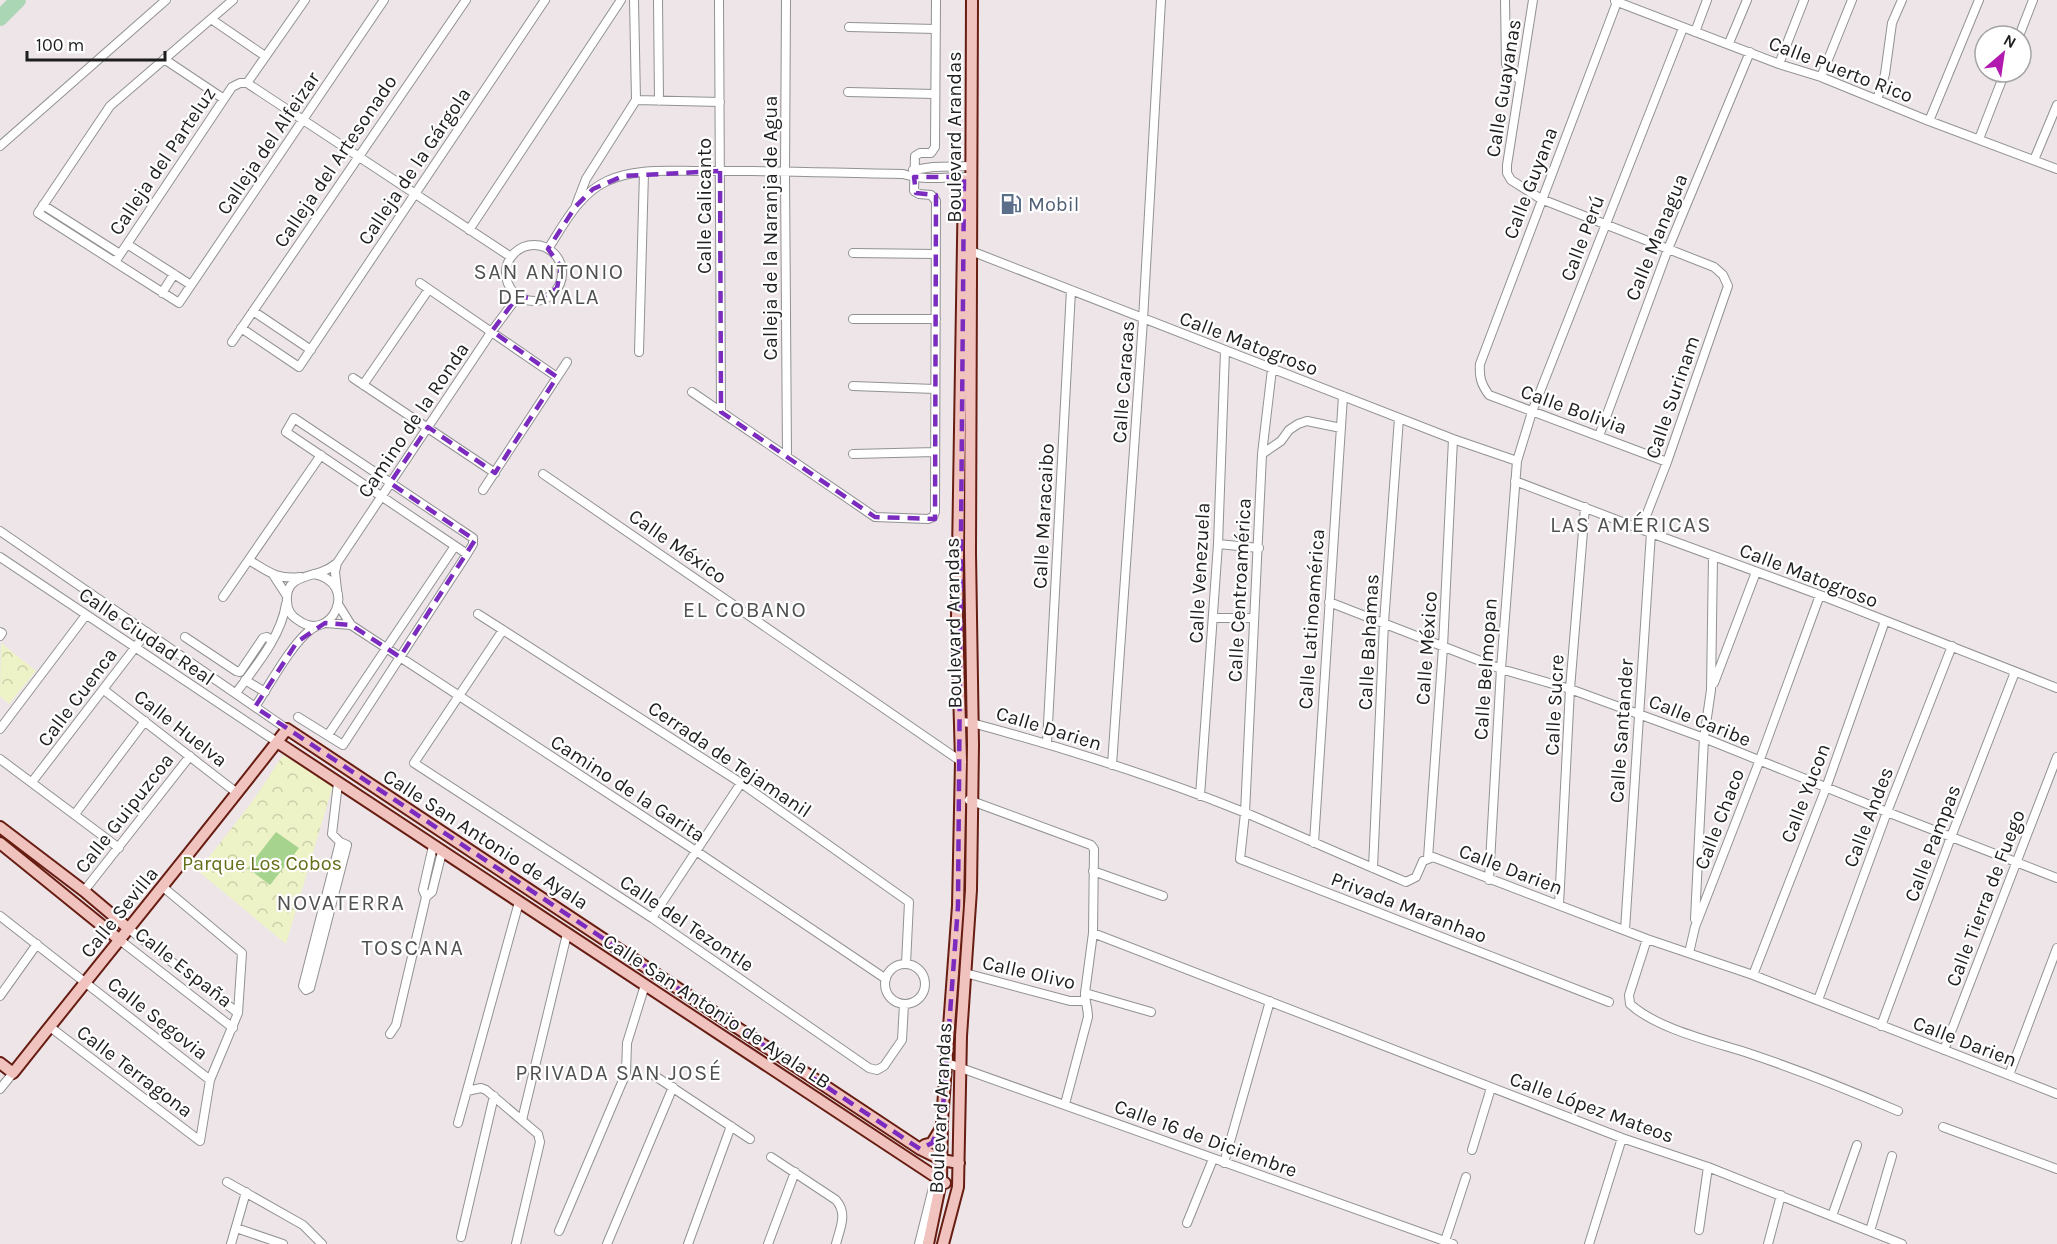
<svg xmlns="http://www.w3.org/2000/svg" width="2057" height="1244" viewBox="0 0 2057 1244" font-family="Karla,sans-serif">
<defs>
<pattern id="park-crowns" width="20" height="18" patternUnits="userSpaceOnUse" patternTransform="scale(1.5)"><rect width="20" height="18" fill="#eef2c7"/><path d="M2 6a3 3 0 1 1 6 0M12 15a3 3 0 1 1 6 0" fill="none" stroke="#cccfaa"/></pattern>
</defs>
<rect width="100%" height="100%" fill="#ede5e8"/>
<path fill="url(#park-crowns)" d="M1 643 36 671 9 704 0 696Z
M283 755 333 785 286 944 198 871 252 802Z"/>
<path fill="#a6d38d" d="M276 832 299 848 270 885 248 868Z"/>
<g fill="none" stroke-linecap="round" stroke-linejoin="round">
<path stroke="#abd6b5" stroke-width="16" d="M0 18 18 0"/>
<defs>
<path id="street" d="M233 0 110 106 38 213 179 303 384 0
M634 0 636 100
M658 0 659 101
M719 0 721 412
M786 0 785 172 787 457
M1505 0 1506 64 1511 73 1520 80
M1533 0 1507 165V173L1511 180 1541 199 1714 267 1723 275 1728 286 1667 462 1641 529
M1615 1 1779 64 1821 77 1929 121 2057 169
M1617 2 1480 364C1479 377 1481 384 1489 395L1667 462
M211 19 265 56
M849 27 936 29
M1695 32 1707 0
M2019 36 2033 0
M1729 43 1747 0
M164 59 224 99
M1779 64 1804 0
M1821 77 1852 0
M247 83 511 257
M247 83 305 0
M848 92 935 94
M636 100 720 102
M1877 100 1885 74 1892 23 1902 0
M1929 121 1979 0
M1979 139 2005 72
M0 146 166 0
M2034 160 2057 105
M913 170 933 167 971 166
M43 205 120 254
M576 205 586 179 636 100
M469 230 621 0
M127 244 191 285
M506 273a28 28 0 1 1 56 0a28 28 0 1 1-56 0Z
M548 249C564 224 579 194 607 181 634 168 668 171 697 171 766 170 834 173 903 174 925 181 946 177 968 177
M971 251 1453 439 1517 461
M853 253 936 254
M115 262 232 87 240 83H247
M420 283 557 377
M162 293 174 274
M253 311 311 350
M853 319H936
M241 328 299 367 545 0
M232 342 466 0
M639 352 644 172
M1272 369 1262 454 1245 813 1240 859 1609 1002
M353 378 495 473
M363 385 429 289
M853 386 935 389
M692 392 875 517 928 519 933 517 935 512 936 201 931 195 919 194 914 191 915 156 920 153H931L935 147 936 0
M1599 436 1668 249 1750 52
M853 454 935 452
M1262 454 1281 441 1289 430 1298 424 1307 421 1341 428
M543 474 962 762
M1515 481 1651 533 1820 595 2057 688
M483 490 567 362
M0 531 287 729
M1218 544 1259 548
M0 557 277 742
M249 560C267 571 277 580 300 577
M314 574C361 583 331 645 298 620 291 616 287 609 287 601 285 578 306 577 321 572 327 570 332 567 337 563
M274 576 287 596
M337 590 335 572 337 563 492 331 518 296
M223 597 321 455
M1329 602 1501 669 1570 689 1704 738 1887 812 2057 878
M338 604 351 625 696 851 886 979
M478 614 741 783 909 902 906 964
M1213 618H1254
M326 623 351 625
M503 630 414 763 652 918 869 1068 877 1070 884 1066 902 1040 904 1004
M0 632 2 633 0 636
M185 637 236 671 240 672 263 638 267 637 271 640
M245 680 265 692
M1714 683 1756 572
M104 690 237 793
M236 693C255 667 281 637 286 604
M255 707C269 686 295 637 315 627
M298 717 343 745 467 554 473 544V538L294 418 286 432 467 554
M961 722 972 723C1065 748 1157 777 1246 813 1300 836 1353 860 1406 882L1416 877 1423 861 1433 857 1647 939 1753 975 2057 1094
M0 729 86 615
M328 735 455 546
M1047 743 1071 290
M0 759 119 848
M1112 765 1143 320 1161 0
M32 782 147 632
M338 783 332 834 340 842 347 845 310 988 306 990 303 986 340 842
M1200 796 1218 544 1225 351
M969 800 1091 845 1094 849 1093 933 1085 993C1085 1002 1088 1008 1088 1017L1065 1104
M75 814 145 721
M1314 843 1343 396
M1428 858 1443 647 1453 439
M1373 868 1384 623 1399 418
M1093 871 1163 896
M1489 880 1501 669 1517 461 1532 412 1683 28
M84 891 190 756
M426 897 423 890 433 846
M1559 905 1570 689 1585 507
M0 916 210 1080
M652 918 741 783
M1695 919 1704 738 1711 690 1713 556
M129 929 238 1013
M1625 930 1651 533
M1093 933 1622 1138 1708 1167 1902 1244
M1647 939 1629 995 1630 1004C1657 1029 1714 1042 1748 1053 1799 1070 1849 1090 1898 1111
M121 941 233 1028
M1689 953 1695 927 1759 762 1820 595
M885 984a20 20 0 1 1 40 0a20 20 0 1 1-40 0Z
M965 973 1070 1001H1085
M1753 975 1826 788 1885 621
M1085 993 1151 1012
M0 996 37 944
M1818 1000 1887 812 1952 646
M1881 1026 1951 837 2015 672
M50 1027 200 1141 210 1080 238 1013 242 953 163 887
M390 1034 396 1025 426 897 432 892 442 852
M1944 1050 2057 757
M947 1063 1453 1244
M652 1074 750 1139
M2009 1075 2057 948
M0 1089 13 1073
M467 1091 481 1088 486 1090 538 1134 540 1142 516 1244
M522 1120 567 934
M458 1123 519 902
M1943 1127 2057 1169
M1472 1150 1491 1088
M771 1157 836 1200C848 1214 840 1228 836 1244
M1224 1163 1270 1001
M227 1182 303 1225 322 1244
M1832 1216 1857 1145
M1187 1223 1213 1159
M236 1228 283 1244
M1699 1230 1708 1167
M559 1231 626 1073 627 1043 645 985
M1870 1231 1892 1156
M461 1237 494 1096
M1445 1241 1466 1177
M231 1244 246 1192
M607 1244 673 1087
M688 1244 731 1126
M768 1244 795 1172
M919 1244 933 1188
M1589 1244 1622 1138
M1768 1244 1781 1195"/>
<path id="secondary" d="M277 742 945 1183
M0 827 84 891 129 929
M0 843 121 941
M0 1063 13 1073C104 958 197 845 287 729L920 1149 942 1160 959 1163
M920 1149 925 1145 932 1143 940 1130
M928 1244 941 1181 942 1121 958 906 961 761 957 617 964 180
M943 1244 958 1187 961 1036 971 890 973 745 970 553 972 0"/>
</defs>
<use href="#street" stroke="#929292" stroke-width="10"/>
<use href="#secondary" stroke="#671d12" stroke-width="14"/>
<use href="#street" stroke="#fff" stroke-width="8"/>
<use href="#secondary" stroke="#f1c3bf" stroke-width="10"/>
</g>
<path fill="none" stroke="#7b2cbf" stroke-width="4.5" stroke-dasharray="12 8" stroke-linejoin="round" d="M720 171 721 412 875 517 935 519 936 195 916 193 914 177H964L958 906 942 1121 932 1143 920 1149 255 707 297 642 325 623 351 625 400 657 475 540 390 483 428 427 495 473 557 377 492 331 518 296 539 300 557 288 561 267 548 249 576 206 593 189 623 176Z"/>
<defs>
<symbol id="fuel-bare" viewBox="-9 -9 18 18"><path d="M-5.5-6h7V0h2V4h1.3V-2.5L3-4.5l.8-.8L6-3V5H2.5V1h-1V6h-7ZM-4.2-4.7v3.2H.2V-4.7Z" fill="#5c6f8a" stroke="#fff" stroke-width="2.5" paint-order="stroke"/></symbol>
</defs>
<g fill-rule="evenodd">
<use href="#fuel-bare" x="996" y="189" width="30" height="30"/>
</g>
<g text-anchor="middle" stroke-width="4.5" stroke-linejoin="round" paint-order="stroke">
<g font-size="20" fill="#1e1e1e" stroke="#fff">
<text transform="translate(1841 69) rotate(21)" y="7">Calle Puerto Rico</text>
<text transform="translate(1503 88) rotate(-81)" y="7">Calle Guayanas</text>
<text transform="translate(954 137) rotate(-90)" y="7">Boulevard Arandas</text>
<text transform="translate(268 143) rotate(-56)" y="7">Calleja del Alfeizar</text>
<text transform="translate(162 161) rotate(-56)" y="7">Calleja del Parteluz</text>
<text transform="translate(335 161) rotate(-56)" y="7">Calleja del Artesonado</text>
<text transform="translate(414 166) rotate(-56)" y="7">Calleja de la Gárgola</text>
<text transform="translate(1530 183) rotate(-69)" y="7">Calle Guyana</text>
<text transform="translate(704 206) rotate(-90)" y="7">Calle Calicanto</text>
<text transform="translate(770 228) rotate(-90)" y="7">Calleja de la Naranja de Agua</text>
<text transform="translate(1656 237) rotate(-68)" y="7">Calle Managua</text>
<text transform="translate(1582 238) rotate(-69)" y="7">Calle Perú</text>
<text transform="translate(1249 343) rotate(21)" y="7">Calle Matogroso</text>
<text transform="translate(1123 382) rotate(-86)" y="7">Calle Caracas</text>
<text transform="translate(1672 397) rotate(-71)" y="7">Calle Surinam</text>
<text transform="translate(1574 409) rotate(20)" y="7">Calle Bolivia</text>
<text transform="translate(413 420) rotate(-56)" y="7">Camino de la Ronda</text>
<text transform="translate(1043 516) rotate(-87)" y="7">Calle Maracaibo</text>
<text transform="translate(678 546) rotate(35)" y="7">Calle México</text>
<text transform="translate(1199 573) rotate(-87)" y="7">Calle Venezuela</text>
<text transform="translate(1809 575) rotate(21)" y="7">Calle Matogroso</text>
<text transform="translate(1239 590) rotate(-87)" y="7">Calle Centroamérica</text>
<text transform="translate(1311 619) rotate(-86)" y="7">Calle Latinoamérica</text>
<text transform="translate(953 623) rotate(-91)" y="7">Boulevard Arandas</text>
<text transform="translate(147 636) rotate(34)" y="7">Calle Ciudad Real</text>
<text transform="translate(1368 642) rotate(-87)" y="7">Calle Bahamas</text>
<text transform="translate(1426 648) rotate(-86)" y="7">Calle México</text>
<text transform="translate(1485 669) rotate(-86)" y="7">Calle Belmopan</text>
<text transform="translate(77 697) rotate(-53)" y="7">Calle Cuenca</text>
<text transform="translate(1554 705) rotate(-87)" y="7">Calle Sucre</text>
<text transform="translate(1700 720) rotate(22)" y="7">Calle Caribe</text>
<text transform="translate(181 728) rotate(38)" y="7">Calle Huelva</text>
<text transform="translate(1049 728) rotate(17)" y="7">Calle Darien</text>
<text transform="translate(1621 731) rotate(-86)" y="7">Calle Santander</text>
<text transform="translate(730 759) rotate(34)" y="7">Cerrada de Tejamanil</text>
<text transform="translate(628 788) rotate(33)" y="7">Camino de la Garita</text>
<text transform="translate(1805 793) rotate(-69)" y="7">Calle Yucon</text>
<text transform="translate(124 813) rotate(-52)" y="7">Calle Guipuzcoa</text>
<text transform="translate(1868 817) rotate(-69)" y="7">Calle Andes</text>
<text transform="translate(1719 819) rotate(-69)" y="7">Calle Chaco</text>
<text transform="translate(486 839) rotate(33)" y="7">Calle San Antonio de Ayala</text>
<text transform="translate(1932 843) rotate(-69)" y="7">Calle Pampas</text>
<text transform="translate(1511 869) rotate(21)" y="7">Calle Darien</text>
<text transform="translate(1985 898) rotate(-69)" y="7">Calle Tierra de Fuego</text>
<text transform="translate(1409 907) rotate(21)" y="7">Privada Maranhao</text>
<text transform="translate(119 912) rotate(-51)" y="7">Calle Sevilla</text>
<text transform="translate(687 923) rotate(34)" y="7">Calle del Tezontle</text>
<text transform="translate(184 967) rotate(38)" y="7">Calle España</text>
<text transform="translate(1029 972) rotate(13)" y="7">Calle Olivo</text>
<text transform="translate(717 1011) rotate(33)" y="7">Calle San Antonio de Ayala LB</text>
<text transform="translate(158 1018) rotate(38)" y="7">Calle Segovia</text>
<text transform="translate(1965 1041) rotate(21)" y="7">Calle Darien</text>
<text transform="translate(135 1071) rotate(37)" y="7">Calle Terragona</text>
<text transform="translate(1592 1107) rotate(20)" y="7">Calle López Mateos</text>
<text transform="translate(940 1108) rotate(-87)" y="7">Boulevard Arandas</text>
<text transform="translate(1206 1138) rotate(20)" y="7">Calle 16 de Diciembre</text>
</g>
<g font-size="20" fill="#4e5e75" stroke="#fff" text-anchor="start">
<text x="1028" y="211">Mobil</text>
</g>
<g font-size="20" fill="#656e19" stroke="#fff">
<text x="262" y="870">Parque Los Cobos</text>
</g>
<g font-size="22" letter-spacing="1.5" fill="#515151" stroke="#fff">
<text x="549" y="279">SAN ANTONIO<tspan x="549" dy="25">DE AYALA</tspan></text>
<text x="1631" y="532">LAS AMÉRICAS</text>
<text x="745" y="617">EL COBANO</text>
<text x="341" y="910">NOVATERRA</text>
<text x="413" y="955">TOSCANA</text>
<text x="619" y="1080">PRIVADA SAN JOSÉ</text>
</g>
</g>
<g transform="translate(2003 54) rotate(29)"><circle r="28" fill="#ffffff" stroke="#a5a5a5" stroke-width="1.5"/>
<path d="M0-4.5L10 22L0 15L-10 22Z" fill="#b219af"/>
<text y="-9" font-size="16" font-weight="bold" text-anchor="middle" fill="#1e1e1e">N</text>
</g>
<path d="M27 51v9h138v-9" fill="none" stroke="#1e1e1e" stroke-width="3"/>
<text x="36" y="51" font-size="18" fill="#1e1e1e" stroke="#ffffff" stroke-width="4.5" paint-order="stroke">100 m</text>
</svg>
